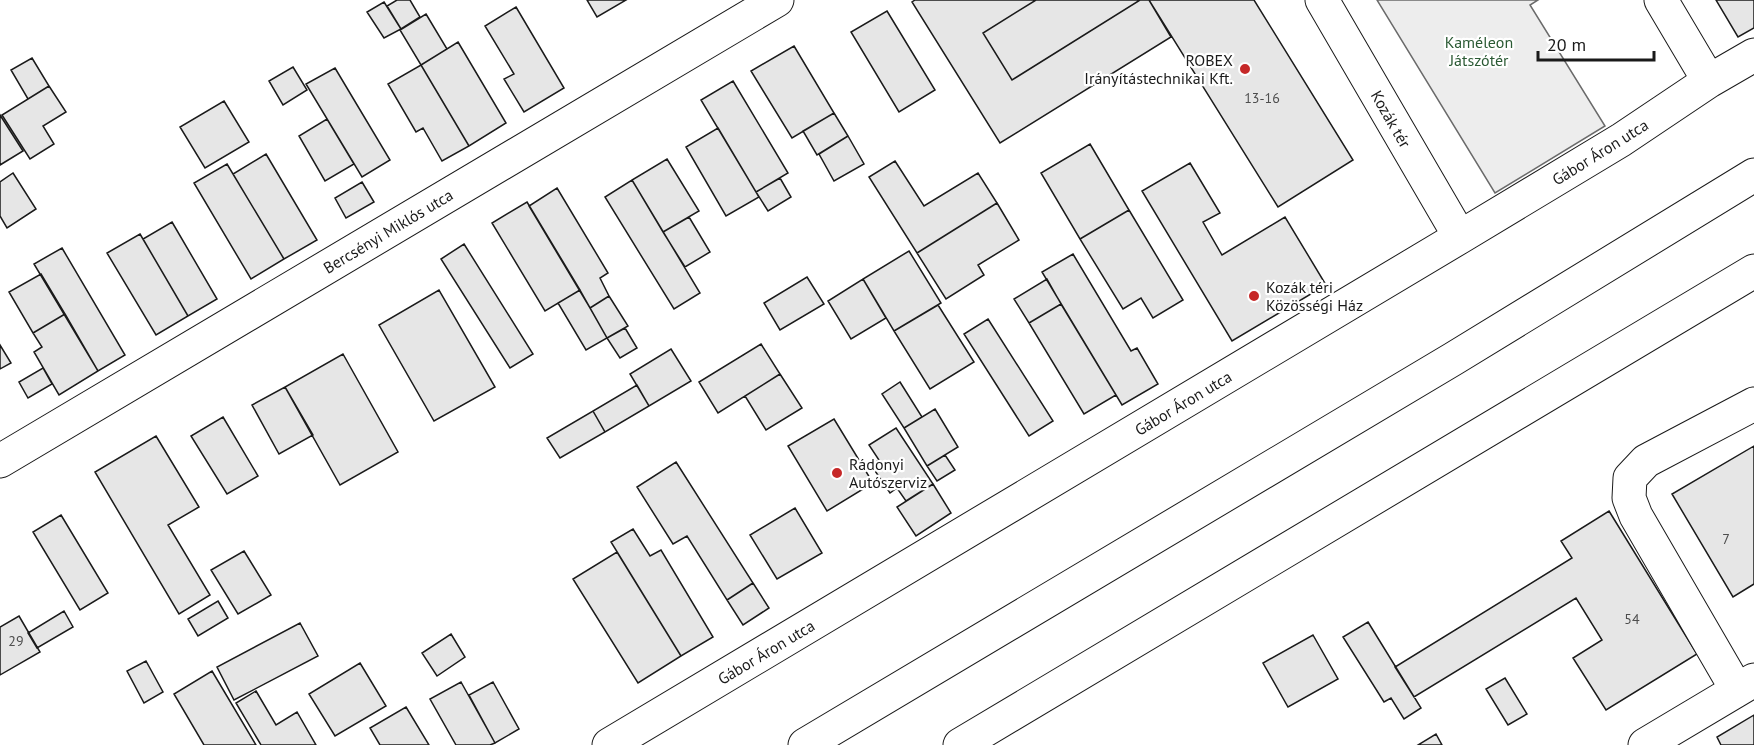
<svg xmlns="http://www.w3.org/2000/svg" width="1754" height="745" viewBox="0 0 1754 745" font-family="'PT Sans',sans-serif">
<rect width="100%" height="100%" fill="#fff"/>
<path fill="#ededed" stroke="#6a6a6a" stroke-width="1.5" d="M1377 0H1538L1530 5 1605 126 1495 193Z"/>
<path fill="#e6e6e6" stroke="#1a1a1a" stroke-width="1.5" d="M397 0H410L420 17 401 29 387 6Z
M587 0H626L597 17Z
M915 0H1036L983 33 1012 80 1140 0H1149L1171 37 1000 143 912 2Z
M1036 0H1140L1012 80 983 33Z
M1149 0H1254L1353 160 1278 207Z
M1716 0H1754V28L1738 37Z
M384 2 401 29 384 38 367 12Z
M516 7 564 88 524 112 504 79 514 74 485 26Z
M887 11 935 90 899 112 851 32Z
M426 14 447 49 421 65 400 30Z
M458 42 506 123 469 146 421 65Z
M794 46 834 113 792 138 751 71Z
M32 58 49 86 28 99 11 70Z
M421 65 469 146 442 161 423 128 416 132 388 84Z
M293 67 307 90 283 105 269 81Z
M335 68 390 160 362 177 306 84Z
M733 81 788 173 756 192 701 100Z
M49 86 66 112 43 126 54 144 30 159 2 115Z
M224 101 249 142 205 168 180 127Z
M834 113 848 136 817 155 803 131Z
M0 115 23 151 0 165Z
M327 119 354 164 325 181 299 136Z
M718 128 759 197 726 216 686 147Z
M848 136 864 164 834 181 819 154Z
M1090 144 1129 210 1080 239 1041 173Z
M266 154 317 240 284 259 233 174Z
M667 159 699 211 663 232 632 180Z
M895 161 924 206 978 173 997 203 917 253 869 177Z
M1190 163 1220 213 1203 222 1222 255 1285 217 1326 285 1232 341 1142 191Z
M227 164 284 259 251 279 194 183Z
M13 173 36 209 7 228 0 216V182Z
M780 178 791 197 768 211 756 192Z
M632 180 700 293 674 309 605 197Z
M362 182 374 202 346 218 335 198Z
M557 188 608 273 600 278 609 296 590 308 529 206Z
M527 202 580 290 545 311 492 223Z
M997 203 1019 240 978 265 984 275 946 299 917 253Z
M1129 210 1183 300 1153 318 1141 298 1123 309 1080 239Z
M689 217 710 252 685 267 663 232Z
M172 222 217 299 188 316 143 239Z
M140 234 188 316 156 335 107 253Z
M464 244 533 354 510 368 441 259Z
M62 248 125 355 98 371 34 264Z
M909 251 941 303 894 331 863 279Z
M1073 254 1131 351 1137 348 1158 384 1122 405 1042 272Z
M41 274 65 314 33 333 9 292Z
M807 277 824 304 780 330 764 303Z
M863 279 886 318 851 339 828 301Z
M1047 279 1061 304 1029 323 1014 299Z
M439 290 495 387 434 421 379 325Z
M580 290 607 338 586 350 558 303Z
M609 296 628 326 607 338 590 308Z
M1061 304 1116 395 1084 414 1029 323Z
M938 305 974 362 930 389 894 331Z
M65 314 98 371 59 395 34 352 42 347 33 333Z
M988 319 1053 421 1029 436 964 334Z
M625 328 637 348 620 358 607 338Z
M761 344 780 374 718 413 699 382Z
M0 345 11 363 0 369Z
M671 349 691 381 649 406 630 374Z
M343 354 398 452 340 485 285 387Z
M43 368 52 384 28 398 19 382Z
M780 374 802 408 766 430 745 396Z
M900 382 922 417 904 428 882 394Z
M637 385 649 406 605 432 593 411Z
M285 387 313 435 279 454 252 405Z
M935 409 958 447 927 466 904 428Z
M593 411 605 432 560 458 547 438Z
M223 417 258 476 227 494 191 436Z
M834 419 873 483 827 511 788 446Z
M896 428 933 484 906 501 897 488 890 493 871 465 879 460 869 445Z
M156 436 199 507 168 525 210 595 179 614 95 472Z
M1754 446V584L1733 597 1672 494Z
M945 455 955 470 937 481 927 466Z
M676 462 753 583 727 600 687 536 673 544 637 487Z
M933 484 951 513 916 536 897 507Z
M795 508 822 553 777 579 750 535Z
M1609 511 1697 654 1606 710 1573 658 1602 640 1576 598 1414 697 1395 667 1572 558 1561 541Z
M61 515 108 593 80 610 33 532Z
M633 529 650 556 661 550 713 637 681 656 611 542Z
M244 551 271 595 238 614 211 570Z
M617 552 681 656 638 683 573 579Z
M753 583 769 608 743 625 727 600Z
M218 601 228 618 198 636 188 619Z
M64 611 73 627 37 648 28 633Z
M19 616 40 652 0 675V627Z
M1368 622 1421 708 1404 719 1391 698 1384 702 1343 637Z
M300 623 318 656 234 700 217 667Z
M451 634 465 657 437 676 422 653Z
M1313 635 1338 679 1288 707 1263 663Z
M146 661 163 692 144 703 127 671Z
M360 663 386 706 335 736 309 694Z
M212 671 256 745H204L174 694Z
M1505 678 1527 714 1508 725 1486 689Z
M461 682 495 743 490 745H456L430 699Z
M493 682 519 729 495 743 469 695Z
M256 691 276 725 297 712 316 745H261L236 703Z
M406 707 429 745H380L370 728Z
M1754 715V745H1721L1717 737Z
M1436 734 1442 745H1418Z"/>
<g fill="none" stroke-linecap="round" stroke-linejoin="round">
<defs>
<path id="minor" d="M1322 0 1460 237
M1661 0 1709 81
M0 461 777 0
M1737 690 1636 516 1629 498 1630 478 1646 461 1754 404
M609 745 1460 237 1621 140 1709 81 1754 55
M1645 745 1754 680"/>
<path id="major" d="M805 745 1453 359 1754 175
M960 745 1754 271"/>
</defs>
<use href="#minor" stroke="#1a1a1a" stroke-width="35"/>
<use href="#major" stroke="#1a1a1a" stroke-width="35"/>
<use href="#minor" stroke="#fff" stroke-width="33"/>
<use href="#major" stroke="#fff" stroke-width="33"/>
</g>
<g fill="#c62828" stroke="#fff" stroke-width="2">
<circle cx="1245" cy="69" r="6"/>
<circle cx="1254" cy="296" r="6"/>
<circle cx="837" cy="473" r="6"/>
</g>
<g text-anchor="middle" stroke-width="4.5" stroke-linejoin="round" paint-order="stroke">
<g font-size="14" fill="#4d4d4d">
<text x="1262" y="103">13-16</text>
<text x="1726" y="544">7</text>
<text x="1632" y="624">54</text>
<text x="16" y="646">29</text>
</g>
<g font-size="16" fill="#2b5a34" stroke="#fff">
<text x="1479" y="48">Kaméleon<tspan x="1479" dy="18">Játszótér</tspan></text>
</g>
<g font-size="16" fill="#1a1a1a" stroke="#fff" text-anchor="start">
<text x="1233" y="66" text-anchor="end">ROBEX<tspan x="1233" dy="18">Irányítástechnikai Kft.</tspan></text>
<text x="1266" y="293">Kozák téri<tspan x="1266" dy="18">Közösségi Ház</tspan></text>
<text x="849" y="470">Rádonyi<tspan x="849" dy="18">Autószerviz</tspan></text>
</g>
<g font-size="16" fill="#1a1a1a" stroke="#fff">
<text transform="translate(1391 119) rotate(60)" y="6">Kozák tér</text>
<text transform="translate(1600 152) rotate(-32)" y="6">Gábor Áron utca</text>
<text transform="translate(388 231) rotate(-31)" y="6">Bercsényi Miklós utca</text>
<text transform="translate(1183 403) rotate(-31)" y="6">Gábor Áron utca</text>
<text transform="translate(766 652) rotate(-31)" y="6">Gábor Áron utca</text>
</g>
</g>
<path d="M1538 51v9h116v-9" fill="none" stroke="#1a1a1a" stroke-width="3"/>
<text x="1547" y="51" font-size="18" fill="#1a1a1a" stroke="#ffffff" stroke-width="4.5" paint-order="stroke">20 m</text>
</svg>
